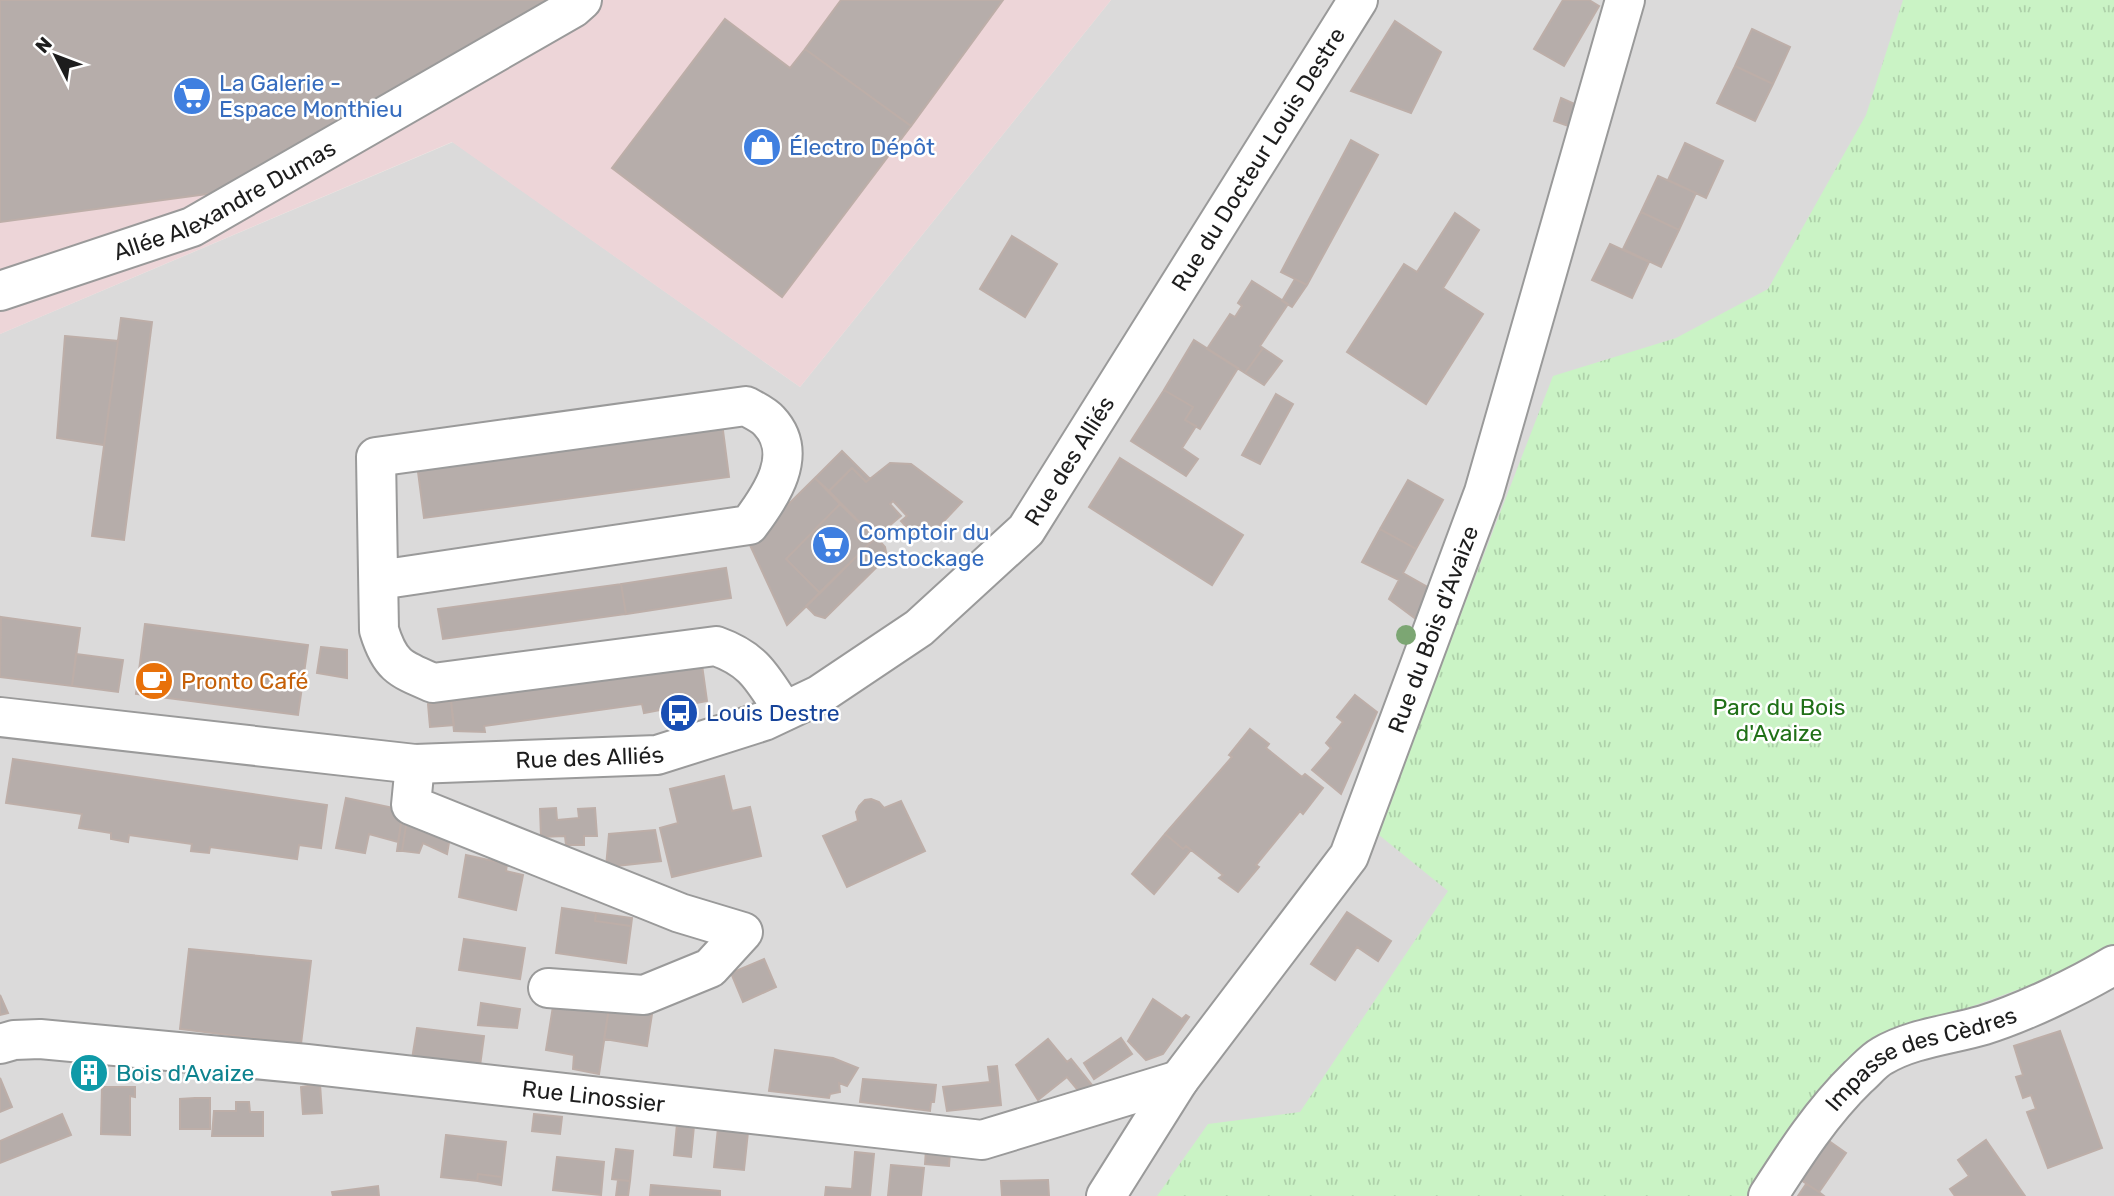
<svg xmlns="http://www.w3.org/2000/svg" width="2114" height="1196" viewBox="0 0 2114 1196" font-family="Rubik,sans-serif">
<defs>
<pattern id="park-tufts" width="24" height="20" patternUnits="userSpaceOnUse" patternTransform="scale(1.75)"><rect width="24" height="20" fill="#caf3c5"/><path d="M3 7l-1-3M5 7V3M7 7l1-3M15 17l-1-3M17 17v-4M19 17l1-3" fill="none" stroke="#add0a9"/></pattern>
</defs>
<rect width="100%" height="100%" fill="#ede9e4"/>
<path fill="#dbdada" d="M1111 0H2114V1196H0V334L453 142 800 387Z"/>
<path fill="#edd5d8" d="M0 0H1111L800 387 452 142 0 334Z"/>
<path fill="url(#park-tufts)" d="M1903 0H2114V945L2085 965 1943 1017 1793 1132 1747 1196H1157L1208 1124 1300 1112 1448 891 1379 835 1437 676 1553 376 1676 338 1768 289 1866 115Z"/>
<path fill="#b6adaa" stroke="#bdaea8" stroke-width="2" d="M0 0H547L222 192 0 222Z
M841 0H1003L911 126 805 49Z
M1563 0H1589L1599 6 1564 66 1534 49Z
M725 19 790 68 805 49 911 126 782 297 612 168Z
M1395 21 1441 52 1411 113 1351 91Z
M1752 29 1790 47 1773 84 1735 66Z
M1735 66 1773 84 1755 121 1717 103Z
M1561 98 1577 105 1571 127 1554 121Z
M1351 140 1378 155 1307 285 1281 272Z
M1685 143 1723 161 1706 198 1668 180Z
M1658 176 1696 193 1679 230 1641 212Z
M1641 212 1679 230 1661 267 1623 249Z
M1455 213 1479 230 1443 288 1483 314 1426 404 1347 352 1404 264 1417 272Z
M1012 236 1057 264 1025 317 980 289Z
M1610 244 1649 262 1632 298 1592 280Z
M1295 279 1307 285 1292 307 1282 301Z
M1252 281 1288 304 1260 346 1263 348 1245 373 1207 349 1230 314 1235 317 1242 306 1238 303Z
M121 318 152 322 124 540 92 536Z
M65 336 118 341 104 445 57 438Z
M1194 340 1238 368 1200 429 1185 420 1193 407 1164 390Z
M1263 348 1282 361 1264 385 1245 373Z
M1164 390 1193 407 1185 420 1196 426 1182 448 1198 459 1186 476 1131 441Z
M1276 394 1293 404 1260 464 1242 455Z
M722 423 729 477 424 518 417 464Z
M842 451 870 479 866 482 852 468 829 491 815 478Z
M1120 458 1243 535 1212 585 1089 507Z
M890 463 911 464 962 502 928 538 916 537 901 521 907 516 893 501 890 504 901 516 875 538 829 491 852 468 866 482Z
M815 478 840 504 786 559 820 593 787 625 749 543Z
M1408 480 1443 500 1416 549 1380 529Z
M840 504 875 538 820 593 786 559Z
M1380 529 1416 549 1403 573 1431 589 1420 622 1389 599 1399 580 1362 562Z
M876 537 885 547 887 557 825 618 815 615 806 606Z
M726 568 731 598 626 614 621 584Z
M621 584 626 614 443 639 438 609Z
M1 617 80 628 72 686 0 677Z
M145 624 308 645 298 715 136 694Z
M321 647 347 650V678L317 673Z
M76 654 123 660 118 692 72 686Z
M702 665 707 701 644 713 642 704 484 726 485 732 454 731 451 701Z
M1355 695 1377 712 1341 794 1312 770 1331 748 1326 743 1343 722 1337 717Z
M451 701 454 725 430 727 428 704Z
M1250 729 1269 744 1266 748 1302 777 1305 774 1323 788 1303 814 1300 811 1256 865 1259 867 1238 892 1219 878 1223 875 1186 846 1183 849 1165 834 1232 757 1229 755Z
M13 759 327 805 321 848 299 845 297 859 210 847 209 853 191 851 192 844 129 835 128 842 111 839V833L79 828 82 814 6 803Z
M724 776 732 811 750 807 761 856 672 877 660 828 678 823 670 789Z
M346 798 403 810 398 842 369 834 365 853 336 848Z
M871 799 879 802 884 808 901 801 925 851 847 887 823 836 858 821 856 812 859 806 865 800Z
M556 808 557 820 579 818 578 809 595 808 597 836H584V845H566L565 836 541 837 540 809Z
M403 810 408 813 402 851H397Z
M408 813 451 831 447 854 423 843 419 853 402 851Z
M655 830 661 861 606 867 609 834Z
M1165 834 1183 849 1186 846 1191 850 1154 894 1132 874Z
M466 855 507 864 506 871 523 875 516 910 459 897Z
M562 908 596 913 595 921 631 926 626 963 556 953Z
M1347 912 1391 941 1378 961 1357 947 1335 980 1311 964Z
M596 913 632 918 631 926 595 921Z
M464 939 525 948 520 979 459 970Z
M189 949 311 961 301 1044 180 1029Z
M764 959 776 987 743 1002 731 973Z
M0 995 8 1013 0 1015Z
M1153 999 1182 1019 1186 1015 1189 1017 1163 1054 1146 1060 1128 1041Z
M554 1000 609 1008 599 1074 573 1069 574 1055 546 1050Z
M481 1003 520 1009 517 1028 478 1025Z
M609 1008 652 1014 647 1046 604 1039Z
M417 1028 484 1036 480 1066 412 1059Z
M2060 1031 2102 1148 2048 1168 2027 1112 2036 1109 2031 1095 2023 1098 2016 1077 2023 1075 2014 1046Z
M1121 1038 1132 1054 1094 1079 1084 1063Z
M1048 1039 1067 1062 1071 1059 1096 1090 1082 1095 1067 1077 1038 1100 1016 1065Z
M775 1050 833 1058 858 1068 847 1086 839 1083 840 1092 830 1094 829 1098 769 1091Z
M79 1066 100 1067 99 1080 79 1078Z
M997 1066 1001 1105 947 1111 943 1087 990 1082 988 1067Z
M0 1078 12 1107 0 1112Z
M863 1079 936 1085 934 1102H931L930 1111 860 1102Z
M320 1084 322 1113 303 1114 301 1087Z
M102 1087H135V1097L130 1096V1135L101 1134Z
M195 1098H210V1129H180V1099Z
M236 1102H249L250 1112H263V1136H212L214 1111H236Z
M62 1114 71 1135 0 1163V1141Z
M534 1114 562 1117 560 1134 532 1131Z
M677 1124 694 1126 691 1157 674 1155Z
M718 1128 748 1132 744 1170 714 1167Z
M1819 1134 1846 1153 1819 1192 1792 1174Z
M446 1135 506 1142 502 1177 478 1174 477 1181 441 1177Z
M1986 1140 2025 1196H1955L1950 1189 1969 1176 1958 1160Z
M616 1149 633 1151 630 1181 612 1179Z
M926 1149 950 1152 949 1166 925 1164Z
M855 1152 874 1154 870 1196H825L826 1187 852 1189Z
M557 1157 604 1162 601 1195 553 1190Z
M891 1165 924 1168 921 1196H888Z
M478 1174 502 1177 501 1185 477 1181Z
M618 1180 630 1181 628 1196H616Z
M1048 1180 1049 1196H1002L1001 1181Z
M1806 1184 1819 1192 1824 1196H1798Z
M651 1185 720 1191V1196H650Z
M378 1186 379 1196H333L332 1192Z"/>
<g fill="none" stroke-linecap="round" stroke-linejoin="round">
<defs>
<g id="minor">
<path id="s1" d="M0 291 192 227 573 8 582 0"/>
<path d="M379 580 749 525C771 496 800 454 769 421 764 415 753 410 746 406L376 457 379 630C390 666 400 669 433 683L716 646C755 660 762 678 784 711"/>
<path id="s2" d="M0 717 415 764 657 755 764 721 819 695 919 628 1026 530 1358 0"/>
<path d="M415 764 411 805 680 913 743 932 710 968 644 995 548 988"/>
<path id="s3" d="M0 1044 14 1040 40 1039 307 1064 982 1140 1179 1080"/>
<path id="s4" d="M1106 1196 1179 1080 1349 856 1484 492 1625 0"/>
<path id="s5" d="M1768 1196C1795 1154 1822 1112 1858 1077 1866 1070 1873 1061 1882 1056 1912 1038 1950 1035 1984 1025 2023 1013 2079 986 2114 965"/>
</g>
</defs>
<use href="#minor" stroke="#9a9a9a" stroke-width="42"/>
<use href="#minor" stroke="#fff" stroke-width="38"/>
</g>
<circle fill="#7ca673" cx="1406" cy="635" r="10"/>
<defs>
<symbol id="supermarket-disc" viewBox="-11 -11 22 22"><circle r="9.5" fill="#3f7fe0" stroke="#fff"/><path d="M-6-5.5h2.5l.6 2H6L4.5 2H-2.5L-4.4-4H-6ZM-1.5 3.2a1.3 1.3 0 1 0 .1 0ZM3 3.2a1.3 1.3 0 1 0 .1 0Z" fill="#fff"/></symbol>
<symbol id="shop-disc" viewBox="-11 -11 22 22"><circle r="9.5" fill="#3f7fe0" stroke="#fff"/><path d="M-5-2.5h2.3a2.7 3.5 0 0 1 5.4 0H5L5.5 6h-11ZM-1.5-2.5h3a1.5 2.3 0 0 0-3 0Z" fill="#fff"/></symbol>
<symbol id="cafe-disc" viewBox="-11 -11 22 22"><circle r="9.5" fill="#e8710a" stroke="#fff"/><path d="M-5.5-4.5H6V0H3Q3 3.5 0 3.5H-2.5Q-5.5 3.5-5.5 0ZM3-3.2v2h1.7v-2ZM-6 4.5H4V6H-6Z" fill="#fff"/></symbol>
<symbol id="bus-disc" viewBox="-11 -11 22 22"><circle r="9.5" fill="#1a4fb4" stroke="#fff"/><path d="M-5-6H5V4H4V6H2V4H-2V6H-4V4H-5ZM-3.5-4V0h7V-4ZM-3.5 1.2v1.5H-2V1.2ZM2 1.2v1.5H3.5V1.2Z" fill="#fff"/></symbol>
<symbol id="building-disc" viewBox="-11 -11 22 22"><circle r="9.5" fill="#0f9aa8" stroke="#fff"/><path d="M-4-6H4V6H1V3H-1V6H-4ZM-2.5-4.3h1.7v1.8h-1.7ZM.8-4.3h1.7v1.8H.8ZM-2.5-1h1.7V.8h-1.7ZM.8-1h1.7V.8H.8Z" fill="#fff"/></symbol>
</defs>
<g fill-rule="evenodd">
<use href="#supermarket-disc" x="170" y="74" width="44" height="44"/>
<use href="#shop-disc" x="740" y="125" width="44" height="44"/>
<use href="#supermarket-disc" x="809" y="523" width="44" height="44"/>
<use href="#cafe-disc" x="132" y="659" width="44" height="44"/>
<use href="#bus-disc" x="657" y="691" width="44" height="44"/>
<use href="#building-disc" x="67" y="1051" width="44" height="44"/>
</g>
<g text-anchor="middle" stroke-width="5" stroke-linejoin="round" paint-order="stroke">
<g font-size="23" fill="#366cbe" stroke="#fff" text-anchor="start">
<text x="219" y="91">La Galerie -<tspan x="219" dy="26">Espace Monthieu</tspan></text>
<text x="789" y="155">Électro Dépôt</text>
<text x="858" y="540">Comptoir du<tspan x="858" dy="26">Destockage</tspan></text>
</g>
<g font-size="23" fill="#1d1d1d" stroke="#fff">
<text dy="8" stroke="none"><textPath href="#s2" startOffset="1536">Rue du Docteur Louis Destre</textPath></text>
<text dy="8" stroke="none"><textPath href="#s1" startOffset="243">Allée Alexandre Dumas</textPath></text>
<text dy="8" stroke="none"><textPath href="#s2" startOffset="1180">Rue des Alliés</textPath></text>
<text dy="8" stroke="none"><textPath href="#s4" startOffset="660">Rue du Bois d'Avaize</textPath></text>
<text dy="8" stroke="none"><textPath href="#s2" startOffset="592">Rue des Alliés</textPath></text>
<text dy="8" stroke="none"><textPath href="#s5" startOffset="215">Impasse des Cèdres</textPath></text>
<text dy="8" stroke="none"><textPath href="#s3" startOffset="597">Rue Linossier</textPath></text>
</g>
<g font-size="23" fill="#c56008" stroke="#fff" text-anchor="start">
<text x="181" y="689">Pronto Café</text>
</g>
<g font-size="23" fill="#207017" stroke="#fff">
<text x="1779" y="715">Parc du Bois<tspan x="1779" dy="26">d'Avaize</tspan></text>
</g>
<g font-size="23" fill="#164399" stroke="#fff" text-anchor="start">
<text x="706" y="721">Louis Destre</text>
</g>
<g font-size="23" fill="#0d838f" stroke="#fff" text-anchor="start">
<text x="116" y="1081">Bois d'Avaize</text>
</g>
</g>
<g transform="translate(56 56) rotate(312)" stroke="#ffffff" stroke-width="5" paint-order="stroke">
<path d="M0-5L12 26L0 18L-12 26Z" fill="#1d1d1d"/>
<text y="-10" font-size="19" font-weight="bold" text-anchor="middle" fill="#1d1d1d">N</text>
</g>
</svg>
